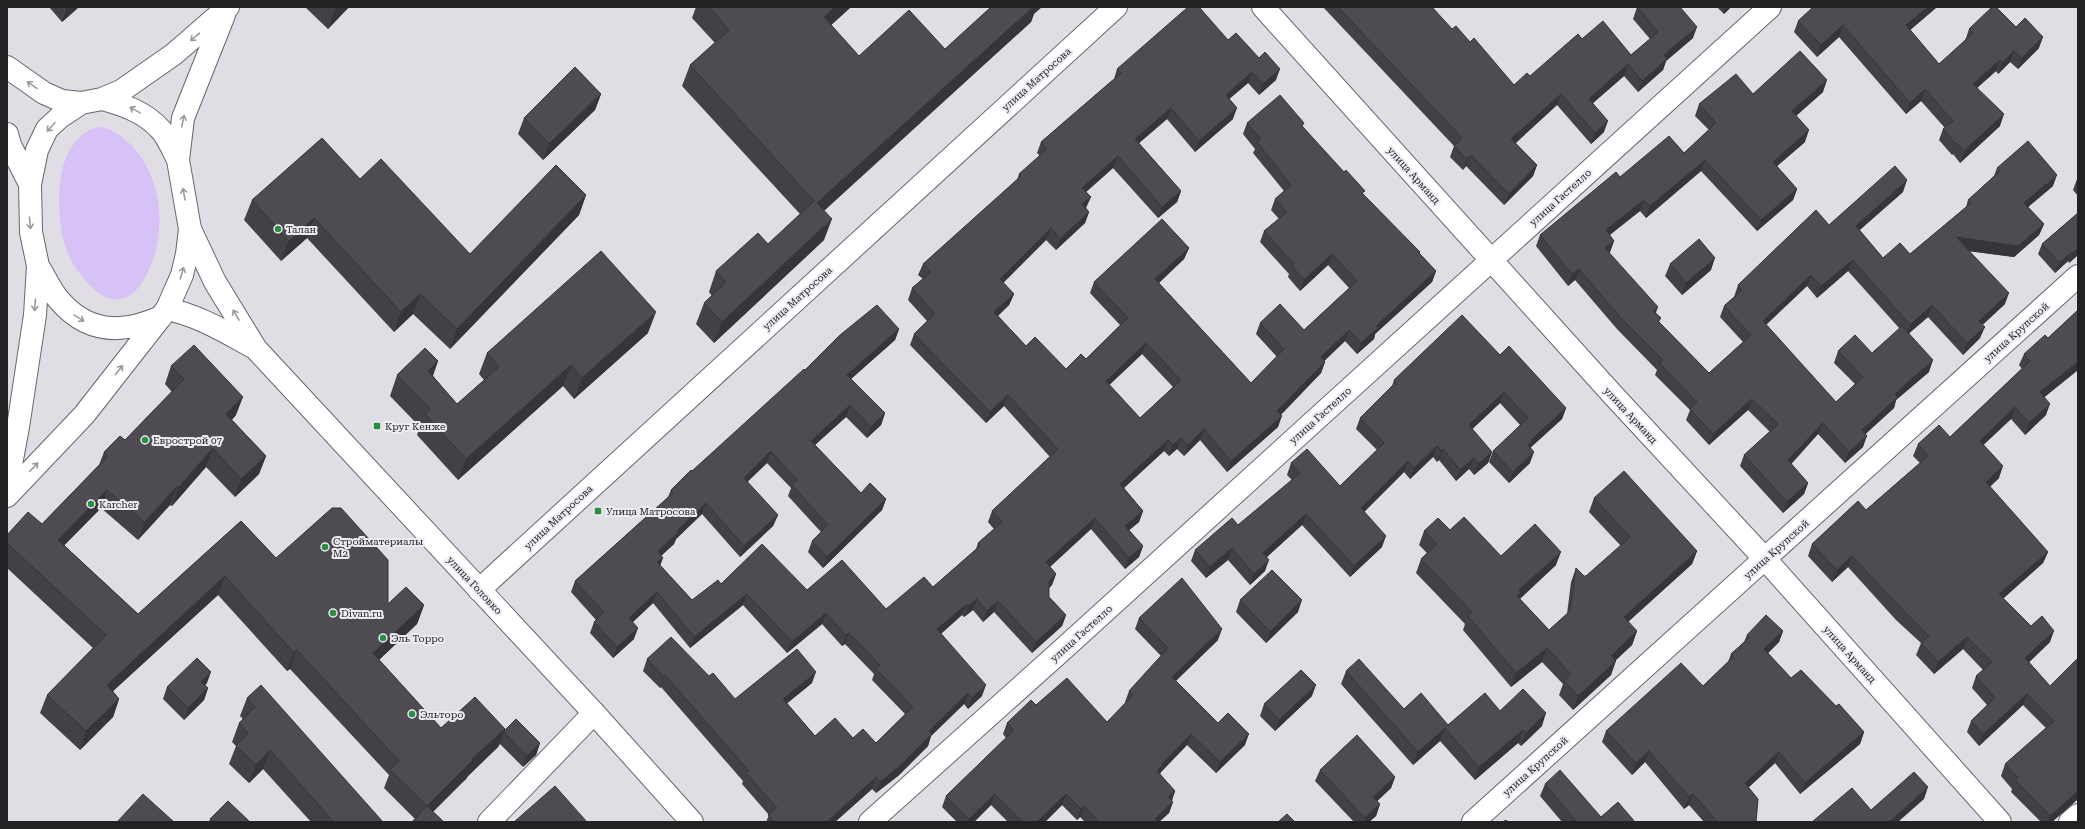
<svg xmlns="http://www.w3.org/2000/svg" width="2085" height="829" viewBox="0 0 2085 829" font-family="'Roboto Serif',serif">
<rect width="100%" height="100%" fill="#e0dde5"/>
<path fill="#d6c2f7" d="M99 127C111 128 119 134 128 142 164 175 169 237 144 279 139 288 132 297 120 299 110 301 100 295 93 288 82 278 72 265 67 251 54 216 52 137 99 127Z"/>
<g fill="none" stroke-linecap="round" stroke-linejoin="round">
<defs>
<path id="minor" d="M1263 7 1613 395 1765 559 2000 822
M479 590 1116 7
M489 822 594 713
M870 822 1061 651 1770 7
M1473 822 2078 276
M2070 822 2078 815"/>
<path id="tertiary" d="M7 67 44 93 62 101 81 103
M7 134 10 145 30 184
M190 229 215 282 256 349 594 713 692 822
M167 309C198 315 227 333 255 348"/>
<path id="secondary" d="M102 99C124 105 145 112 161 130 168 138 173 150 178 160
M38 266C45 277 51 291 59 300 88 334 123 334 161 317
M7 486 18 427 35 315 38 266 31 232 30 184 37 150 47 129 60 117 81 103 102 99 121 91 174 54 228 7
M7 496 84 415 167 309 182 275 187 254 190 229 178 160 183 118 224 15"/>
</defs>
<use href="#minor" stroke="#68656c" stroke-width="24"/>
<use href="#tertiary" stroke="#68656c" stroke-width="24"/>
<use href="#secondary" stroke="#68656c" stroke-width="24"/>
<use href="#minor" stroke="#fff" stroke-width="22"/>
<use href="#tertiary" stroke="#fff" stroke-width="22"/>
<use href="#secondary" stroke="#fff" stroke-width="22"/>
</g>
<path fill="#434147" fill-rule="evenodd" d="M49 7H79L62 22Z
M305 7H349L328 29Z
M696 7H851L831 25 859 56 945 49 1034 14 1031 22 824 211V240L714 343 696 324 704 303 712 296 709 292 716 271 768 244 800 214 682 86 690 65 715 43 692 18Z
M1323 7H1432L1452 29 1470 42 1514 85 1530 76 1582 39 1631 55 1650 39 1633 19 1637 7 1693 38 1666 61 1663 70 1638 92 1624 76 1593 103 1604 132 1591 144 1557 105 1516 143 1537 165 1533 176 1504 205 1466 166 1463 170 1450 157 1454 146Z
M1717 7H1731L1724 14Z
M1937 7 1910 30 1939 64 1965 41 1969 29 2016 27 2039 48 2018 69 2010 62 1998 74 1996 71 1977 88 2000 126 1960 163 1953 154 1952 155 1939 140 1943 129 1945 128 1921 101 1906 114 1839 37 1817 57 1794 32 1798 21Z
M1228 40 1276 80 1259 95 1248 83 1229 99 1233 119 1195 152 1167 119 1139 143 1181 191 1177 202 1158 218 1113 168 1086 192V208L1089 212 1085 223 1056 250 1046 240 1003 283 1014 294 1009 305 998 316 1026 346 1066 369 1086 359 1120 325 1090 293 1094 282 1189 248 1184 259 1159 283 1251 383 1277 357 1256 334 1260 323 1304 330 1349 288 1328 265 1300 291 1288 277 1289 274 1260 242 1264 231 1279 219 1271 210 1275 199 1284 191 1253 153 1255 149 1243 134 1247 123 1303 127 1364 195 1436 271 1432 282 1375 334 1374 339 1357 354 1345 341 1324 361 1325 362 1321 373 1281 415 1278 427 1227 472 1200 440 1184 456 1177 449 1169 456 1164 451 1124 488 1143 511 1139 522 1129 530 1143 546 1139 557 1125 569 1091 529 1050 567 1056 574 1052 585 1049 588V597L1066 615 1062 626 1032 653 994 612 983 622 973 610 964 617 962 615 941 634 982 696 968 709 964 704 931 736 928 746 898 776 876 793 872 789 835 822H766L769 815 742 784 743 781 661 687 660 688 643 671 647 659 709 676 735 699 812 683 787 703 815 736 853 738 876 743 905 714 872 680 874 674 845 644 842 646 822 624 787 653 743 605 690 648 653 603 633 622 634 639 613 658 590 633 594 622 596 620 571 592 575 581 668 497 671 490 805 370 899 329 895 340 851 379 885 413 881 425 867 438 846 417 815 445 861 493 886 499 882 510 823 568 808 552 812 541 821 532 788 496 791 488 767 463 747 482 778 515 773 526 740 557 702 514 676 539 674 544 661 556 660 565 692 600 721 584 807 590 886 609 933 587 976 549 978 543 994 529 988 522 992 511 1050 457 1004 406 986 423 910 345 914 334 927 321 908 300 912 288 923 279 918 275 923 264 1017 180 1019 174 1040 156 1037 153 1041 142 1114 79 1117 69ZM1142 354 1173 387 1140 418 1109 385Z
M1823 92 1796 116 1805 142 1777 166 1797 189 1793 200 1757 231 1701 171 1646 218 1640 211 1610 235 1614 241 1610 252 1609 253 1656 313 1661 318 1659 322 1709 373 1743 342 1720 317 1724 306 1734 297 1738 285 1829 225 1903 192 1859 230 1883 258 1910 254 1966 207 1968 200 1994 176 1997 168 2053 186 2028 207 2044 224 2039 235 2014 257 1969 251 2005 304 1982 325 1980 338 1963 355 1928 317 1909 333 1929 372 1896 400 1894 408 1865 434 1863 447 1845 463 1818 434 1791 464 1808 483 1804 494 1783 513 1740 466 1744 455 1770 432 1748 410 1709 445 1686 420 1690 410 1655 375 1657 370 1617 329 1575 280 1568 286 1536 246 1540 235 1620 177 1684 153 1709 130 1695 116 1699 104 1753 94ZM1848 271 1900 329 1872 353 1838 351 1834 363 1855 384 1836 402 1766 325 1807 286 1817 298Z
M601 94 595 110 543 160 518 134 524 118Z
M2078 178V196L2073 190 2077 179Z
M360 179 470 254 586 195 579 215 450 349 413 314 394 332 307 238 281 261 244 220 252 200Z
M2078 213V255L2069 263 2068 261 2055 273 2038 254 2042 244Z
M1670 264 1711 270 1682 295 1665 276Z
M2078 310V370L2044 397 2046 415 2025 435 2011 419 1983 445 1999 478 1990 487 2048 552 2043 563 2003 598 2031 626 2050 642 2029 662 2050 686 2077 659 2078 657V799L2052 822H2041L2011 792 2012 789 2001 776 2005 764 2046 728 2023 705 1979 746 1967 732 1971 721 1987 705 1972 688 1976 676 1983 670 1963 649 1934 674 1916 655 1921 643 1896 620 1848 567 1832 582 1808 556 1812 544 1866 510 1920 463 1913 456 1918 444 1950 437 2022 369 2019 365 2024 354 2048 338Z
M648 333 574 399 563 386 458 480 417 435 420 427 390 396 397 375 438 361 433 376 457 404 484 380 479 374 487 353Z
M1500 355 1566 408 1562 419 1530 448V463L1509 483 1489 462 1493 451 1520 425 1500 403 1472 429 1492 452 1488 463 1474 475 1469 469 1456 481 1439 460 1437 462 1433 457 1410 479 1404 472 1364 512 1382 547 1350 577 1302 525 1267 557 1265 571 1250 585 1228 560 1206 578 1191 561 1195 550 1238 525 1292 480 1287 475 1291 463 1340 486 1377 450 1356 429 1360 418 1392 386 1394 380Z
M171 366 236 415 232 420 266 456 259 474 235 497 206 467 172 506 170 505 138 540 101 508 64 545 138 614 241 521 276 558 388 604 424 605 417 624 379 660 441 728 504 731 540 743 536 755 523 767 500 744 498 747 468 776 466 779 415 819 384 788 389 775 290 669 287 671 218 595 113 691 119 699 113 717 80 750 40 713 47 695 93 648 7 568V535L42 524 99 465 104 452 125 440 172 392 165 384Z
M1594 498 1697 551 1692 564 1628 622 1637 631 1632 645 1615 661 1611 675 1573 710 1559 695 1563 684 1542 662 1511 687 1463 630 1465 624 1416 573 1421 559 1427 553 1419 545 1424 531 1450 530 1501 556 1556 565 1520 599 1549 630 1567 614 1571 582 1576 568 1584 576H1586L1621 546 1589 512Z
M1240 600 1298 612 1266 643 1236 612Z
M1139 618 1218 640 1176 681 1218 723 1245 745 1216 773 1187 745 1161 772 1160 774 1175 791 1172 801 1173 802 1169 813 1159 822H1085L1080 817 1077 820 1062 805 1045 822H1008L991 805 974 822H957L942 807 946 796 1006 738 1003 734 1007 723 1036 705 1107 722 1126 703 1125 702 1129 691 1161 656 1135 629Z
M1783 631 1779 642 1768 653 1791 678 1836 706 1864 732 1860 744 1800 794 1775 763 1748 788 1756 822H1704L1689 805 1684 809 1645 762 1632 775 1602 742 1606 731 1703 686 1728 662 1731 654 1744 642 1747 635Z
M1346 671 1404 709 1448 725 1500 711 1542 726 1521 746 1518 743 1475 780 1440 741 1413 765 1341 684Z
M207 683 205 685 208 688 204 700 184 720 163 699 167 687Z
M1312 696 1275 731 1260 716 1264 704Z
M247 698 383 822H311L263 769 249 783 229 764 236 746 232 742 239 723 243 719 240 716Z
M1320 770 1395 777 1391 788 1377 801 1380 804 1376 816 1369 822H1354L1315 781Z
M1545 784 1601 817 1635 822H1562L1540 796Z
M210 819 250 822H209Z"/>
<path fill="#373539" d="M67 7H79L62 22Z
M336 7H349L328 29Z
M835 7H851L817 38 824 17Z
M1033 7H1042L1034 14 1031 22 809 224 817 203Z
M1726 7H1731L1724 14Z
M1928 7H1937L1902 37 1906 25Z
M1843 25 1839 37 1817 57 1821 45Z
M1697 27 1693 38 1666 61 1663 70 1638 92 1642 81 1664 55Z
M2043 37 2039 48 2018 69 2022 58Z
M2014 51 2010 62 1998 74 2002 63Z
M2000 60 1996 71 1969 95 1973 84Z
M1628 64 1624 76 1585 110 1589 99Z
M1280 69 1276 80 1259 95 1263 84Z
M1252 72 1248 83 1221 106 1226 95Z
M1827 80 1823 92 1788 123 1792 111Z
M1925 89 1921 101 1906 114 1910 103Z
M601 94 595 110 543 160 549 144Z
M1561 94 1557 105 1507 150 1511 139Z
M1171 108 1167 119 1131 150 1135 139Z
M1237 108 1233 119 1195 152 1199 141Z
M2004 114 2000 126 1960 163 1964 151Z
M1608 121 1604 132 1591 144 1595 133Z
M1809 130 1805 142 1769 173 1773 162Z
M1957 143 1953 154 1952 155 1956 144Z
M1471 155 1466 166 1463 170 1467 159Z
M1118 156 1113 168 1078 199 1082 188Z
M1705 160 1701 171 1646 218 1650 206Z
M1537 165 1533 176 1504 205 1509 194Z
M2057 175 2053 186 2020 214 2024 203Z
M1907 180 1903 192 1852 237 1856 226Z
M1797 189 1793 200 1757 231 1761 220Z
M1181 191 1177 202 1158 218 1162 207Z
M586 195 579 215 450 349 457 329Z
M1091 197 1086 208 1078 215 1082 204Z
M1644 200 1640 211 1601 241 1606 230Z
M1089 212 1085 223 1056 250 1060 239Z
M314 218 307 238 281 261 289 241Z
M832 219 824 240 714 343 722 322Z
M2044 224 2039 235 2014 257 1952 249 1956 237Z
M1051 228 1046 240 996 290 1000 279Z
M1614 241 1610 252 1601 260 1605 248Z
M1189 248 1184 259 1151 290 1155 279Z
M2078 248V255L2069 263 2073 253Z
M2072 252 2068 261 2055 273 2059 263Z
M1332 254 1328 265 1300 291 1304 280Z
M1715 258 1711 270 1682 295 1686 283Z
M1853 260 1848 271 1817 298 1821 286Z
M1579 269 1575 280 1568 286 1572 274Z
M1436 271 1432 282 1375 334 1374 339 1357 354 1361 343 1376 326Z
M1811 275 1807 286 1758 332 1763 321Z
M2009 293 2005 304 1975 332 1979 321Z
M420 294 413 314 394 332 401 312Z
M1014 294 1009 305 990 323 994 312Z
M1932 305 1928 317 1906 336 1910 325Z
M1658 307 1654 318 1653 311Z
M656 312 648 333 574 399 582 378Z
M1985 327 1980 338 1963 355 1967 343Z
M899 329 895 340 843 386 847 375Z
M1349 330 1345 341 1317 368 1321 357Z
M1146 343 1142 354 1102 392 1106 381Z
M1933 360 1929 372 1896 400 1894 408 1858 441 1862 430 1895 394Z
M438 361 430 382 428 371Z
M1325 362 1321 373 1273 422 1277 411Z
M2078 362V370L2036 404 2040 392Z
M571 365 563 386 458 480 466 459Z
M1504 392 1500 403 1465 436 1469 425Z
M1008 395 1004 406 986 423 990 412Z
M243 397 236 415 219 432 226 414Z
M1752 399 1748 410 1709 445 1713 434Z
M2050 404 2046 415 2025 435 2029 423Z
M850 405 846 417 807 452 811 441Z
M2015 407 2011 419 1975 453 1980 441Z
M1566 408 1562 419 1529 449 1528 445 1531 440Z
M885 413 881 425 867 438 871 427Z
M1282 416 1278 427 1227 472 1231 461Z
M1823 423 1818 434 1784 472 1788 460Z
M1204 429 1200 440 1184 456 1188 445Z
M1867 436 1863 447 1845 463 1849 452Z
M1181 438 1177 449 1169 456 1173 445Z
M1168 440 1164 451 1116 495 1120 484Z
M1437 446 1433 457 1410 479 1414 468Z
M213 448 206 467 172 506 178 488Z
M1443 449 1439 460 1437 462 1441 451Z
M771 451 767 463 740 489 744 478Z
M1492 452 1488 463 1474 475 1478 464Z
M1534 452 1530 463 1509 483 1513 472Z
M266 456 259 474 235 497 241 479Z
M1474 458 1469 469 1456 481 1460 470Z
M1408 461 1404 472 1357 519 1361 508Z
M2003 466 1999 478 1981 494 1986 482Z
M1808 483 1804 494 1783 513 1787 502Z
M177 486 170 505 138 540 145 522Z
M107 490 101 508 52 558 58 540Z
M886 499 882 510 823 568 827 557Z
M706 503 702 514 676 539 674 544 654 562 658 551 677 531Z
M1143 511 1139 522 1121 537 1125 526Z
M1306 514 1302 525 1259 564 1263 553Z
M778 515 773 526 740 557 744 546Z
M1095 518 1091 529 1042 574 1046 562Z
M1386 536 1382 547 1350 577 1354 566Z
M1143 546 1139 557 1125 569 1129 558Z
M1232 548 1228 560 1206 578 1210 567Z
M1697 551 1692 564 1619 630 1624 617Z
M1561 552 1556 565 1518 600 1512 609 1519 590Z
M2048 552 2043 563 1995 606 1999 594Z
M1852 556 1848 567 1832 582 1837 570Z
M663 558 659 569 657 562Z
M1269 560 1265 571 1250 585 1254 574Z
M1056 574 1052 585 1045 592 1049 581Z
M225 576 218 595 100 703 107 685Z
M657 592 653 603 625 629 629 618Z
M747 594 743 605 690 648 694 637Z
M977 599 973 610 964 617 968 606Z
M1302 600 1298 612 1266 643 1270 632Z
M998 601 994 612 983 622 987 611Z
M967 604 962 615 933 640 937 629Z
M424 605 417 624 367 671 373 653Z
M826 613 822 624 787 653 792 642Z
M1066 615 1062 626 1032 653 1036 642Z
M638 628 634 639 613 658 617 647Z
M1222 629 1218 640 1168 688 1172 677Z
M1637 631 1632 645 1606 669 1611 656Z
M1783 631 1779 642 1760 661 1764 649Z
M2054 631 2050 642 2021 670 2025 658Z
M849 633 845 644 842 646 846 635Z
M1967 637 1963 649 1934 674 1938 662Z
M1547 648 1542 662 1511 687 1516 673Z
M297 650 290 669 287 671 294 653Z
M1616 661 1611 675 1573 710 1578 696Z
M211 672 207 683 197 693 201 682Z
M816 672 812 683 779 710 783 699Z
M665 675 661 687 660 688 664 677Z
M986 685 982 696 968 709 972 698Z
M1316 685 1312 696 1275 731 1279 720Z
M208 688 204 700 184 720 188 708Z
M968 693 964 704 931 736 928 746 898 776 876 793 880 782 929 731Z
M2027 694 2023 705 1979 746 1983 734Z
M119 699 113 717 80 750 86 731Z
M1546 713 1542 726 1521 746 1526 733Z
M1445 728 1440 741 1413 765 1418 752Z
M505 729 498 747 468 776 466 779 423 822 427 806 472 759Z
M1523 730 1518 743 1475 780 1479 767Z
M1864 732 1860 744 1800 794 1805 783Z
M1191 734 1187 745 1161 772 1159 776 1157 771 1162 764Z
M1249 734 1245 745 1216 773 1220 762Z
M540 743 536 755 523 767 527 756Z
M270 750 263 769 249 783 256 765Z
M1649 751 1645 762 1632 775 1636 763Z
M1779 752 1775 763 1740 795 1745 783Z
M876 777 872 789 835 822H827Z
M1395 777 1391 788 1369 809 1373 797Z
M1928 787 1924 799 1898 822H1889Z
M1175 791 1171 802 1168 797Z
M2078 791V799L2052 822H2048L2050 816Z
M995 794 991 805 974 822H968L969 819Z
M1066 794 1062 805 1045 822H1037Z
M1693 794 1689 805 1684 809 1689 797Z
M1173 802 1169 813 1159 822H1154L1155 819Z
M1380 804 1376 816 1369 822H1364L1365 818Z
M1084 806 1080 817 1077 820 1081 809Z"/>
<path fill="#4e4c52" stroke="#373539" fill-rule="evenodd" d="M709 7H835L824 17 859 56 909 10 945 49 991 7H1033L817 203 832 219 722 322 704 303 726 282 716 271 758 233 768 244 814 201 690 65 729 30Z
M1188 7H1199L1228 40 1236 33 1259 58 1265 52 1280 69 1263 84 1252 72 1226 95 1237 108 1199 141 1171 108 1135 139 1181 191 1162 207 1118 156 1082 188 1091 197 1082 204 1089 212 1060 239 1051 228 1000 279 1014 294 994 312 1026 346 1035 337 1066 369 1081 354 1086 359 1128 318 1094 282 1162 219 1189 248 1155 279 1251 383 1284 349 1260 323 1280 304 1304 330 1357 281 1332 254 1304 280 1292 266 1294 264 1264 231 1287 212 1275 199 1291 185 1257 142 1261 139 1247 123 1280 95 1304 123 1302 126 1344 172 1346 170 1365 191 1362 193 1420 252 1419 253 1436 271 1376 326 1378 328 1361 343 1349 330 1321 357 1325 362 1277 411 1282 416 1231 461 1204 429 1188 445 1181 438 1173 445 1168 440 1120 484 1143 511 1125 526 1143 546 1129 558 1095 518 1046 562 1056 574 1049 581V597L1066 615 1036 642 998 601 987 611 977 599 968 606 967 604 937 629 986 685 972 698 968 693 929 731 932 734 902 764 880 782 876 777 827 822H774L768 815 777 808 746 773 749 771 665 675 664 677 647 659 671 637 709 676 713 673 735 699 797 649 816 672 783 699 815 736 835 718 853 738 863 729 876 743 913 707 876 669 880 665 849 633 846 635 826 613 792 642 747 594 694 637 657 592 629 618 638 628 617 647 594 622 604 612 575 581 673 493 671 490 691 470 692 471 804 369 805 370 840 335 877 305 899 329 847 375 885 413 871 427 850 405 811 441 861 493 870 483 886 499 827 557 812 541 828 525 792 485 797 480 771 451 744 478 778 515 744 546 706 503 677 531 678 533 658 551 663 558 657 562 692 600 718 580 721 584 762 544 807 590 842 560 886 609 924 577 933 587 980 546 978 543 1002 522 992 511 1058 449 1008 395 990 412 914 334 935 314 912 288 931 272 923 264 1021 176 1019 174 1047 149 1041 142 1121 73 1117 69ZM1146 343 1181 380 1140 418 1106 381Z
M1338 7H1432L1452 29 1456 26 1470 42 1474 38 1514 85 1527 73 1530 76 1578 34 1582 39 1603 21 1631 55 1658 32 1637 7H1680L1697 27 1664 55 1667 59 1642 81 1628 64 1589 99 1608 121 1595 133 1561 94 1511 139 1537 165 1509 194 1471 155 1467 159 1454 146 1462 138Z
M1813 7H1928L1906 25 1939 64 1973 33 1969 29 1992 7H1996L2016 27 2025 18 2043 37 2022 58 2014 51 2002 63 2000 60 1973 84 2004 114 1964 151 1957 143 1956 144 1943 129 1953 121 1925 89 1910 103 1843 25 1821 45 1798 21Z
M1800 51 1827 80 1792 111 1809 130 1773 162 1797 189 1761 220 1705 160 1650 206 1644 200 1606 230 1614 241 1605 248 1658 307 1653 311 1661 318 1658 321 1709 373 1751 335 1724 306 1742 290 1738 285 1816 210 1829 225 1895 166 1907 180 1856 226 1883 258 1900 243 1910 254 1971 203 1968 200 2000 171 1997 168 2028 141 2057 175 2024 203 2044 224 2018 246 1956 237 2009 293 1979 321 1985 327 1967 343 1932 305 1910 325 1853 260 1821 286 1811 275 1763 321 1836 402 1863 377 1838 351 1855 335 1872 353 1902 326 1933 360 1895 394 1898 397 1862 430 1867 436 1849 452 1823 423 1788 460 1808 483 1787 502 1744 455 1778 424 1752 399 1713 434 1690 409 1697 402 1659 363 1663 360 1621 318 1579 269 1572 274 1540 235 1616 172 1620 177 1669 136 1684 153 1716 123 1699 104 1736 74 1753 94Z
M575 67 601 94 549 144 524 118Z
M322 138 360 179 381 159 470 254 556 165 586 195 457 329 420 294 401 312 314 218 289 241 252 200Z
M2078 213V248L2073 253 2072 252 2059 263 2042 244Z
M1699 239 1715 258 1686 283 1670 264Z
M601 251 656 312 582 378 571 365 466 459 425 414 430 409 397 375 425 348 438 361 428 371 457 404 499 367 487 353Z
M2078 310V362L2040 392 2050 404 2029 423 2015 407 1980 441 2003 466 1986 482 2048 552 1999 594 2031 626 2042 616 2054 631 2025 658 2050 686 2078 658V791L2050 816 2015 780 2018 778 2005 764 2054 721 2027 694 1983 734 1971 721 1995 698 1976 676 1992 662 1967 637 1938 662 1921 643 1929 636 1901 608 1852 556 1837 570 1812 544 1858 501 1866 510 1928 456 1918 444 1939 425 1950 437 2030 361 2024 354 2045 335 2048 338Z
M1462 315 1500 355 1509 346 1566 408 1531 440 1532 441 1528 445 1534 452 1513 472 1493 451 1528 418 1504 392 1469 425 1492 452 1478 464 1474 458 1460 470 1443 449 1441 451 1437 446 1414 468 1408 461 1361 508 1386 536 1354 566 1306 514 1263 553 1269 560 1254 574 1232 548 1210 567 1195 550 1232 518 1238 525 1300 473 1291 463 1307 449 1340 486 1384 443 1360 418 1396 382 1394 380Z
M194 345 243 397 226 414 266 456 241 479 213 448 178 488 177 486 145 522 107 490 58 540 138 614 241 521 276 558 332 508H341L388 560V604L406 587 424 605 373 653 441 728 475 697 505 729 472 759 473 760 427 806 390 770 399 761 297 650 294 653 225 576 107 685 119 699 86 731 47 695 106 635 7 543V535L28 512 42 524 108 456 104 452 120 436 125 440 184 379 171 366Z
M1624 471 1697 551 1624 617 1637 631 1611 656 1616 661 1578 696 1564 681 1571 674 1547 648 1516 673 1468 616 1472 612 1421 559 1437 544 1424 531 1438 518 1450 530 1464 517 1501 556 1535 524 1561 552 1519 590 1521 593 1517 596 1549 630 1570 611 1576 568 1584 576H1586L1630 537 1594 498Z
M1272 570 1302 600 1270 632 1240 600Z
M1182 578 1222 629 1172 677 1218 723 1228 713 1249 734 1220 762 1191 734 1162 764 1163 765 1157 771 1175 791 1168 797 1173 802 1155 819 1158 822H1100L1084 806 1081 809 1066 794 1037 822H1023L995 794 969 819 946 796 1014 730 1007 723 1031 700 1036 705 1067 678 1107 722 1133 695 1129 691 1168 648 1139 618Z
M1766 615 1783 631 1764 649 1791 678 1801 670 1836 706 1839 704 1864 732 1805 783 1779 752 1745 783 1758 799 1756 822H1718L1693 794 1689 797 1649 751 1636 763 1606 731 1681 663 1703 686 1733 657 1731 654 1749 638 1747 635Z
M197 658 211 672 201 682 208 688 188 708 167 687Z
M1359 659 1404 709 1421 693 1448 725 1485 693 1500 711 1523 689 1546 713 1526 733 1523 730 1479 767 1445 728 1418 752 1346 671Z
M1301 670 1316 685 1279 720 1264 704Z
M261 685 383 822H333V821L270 750 256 765 236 746 248 733 239 723 255 707 247 698Z
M516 719 540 743 527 756 504 732V731Z
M1357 735 1395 777 1373 797 1380 804 1365 818 1320 770Z
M1560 770 1601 817 1618 802 1635 822H1577L1545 784Z
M1914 772 1928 787 1889 822H1812L1852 788 1871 810Z
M555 786 587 822H514Z
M143 794 174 822H117Z
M228 801 250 822H214L210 819Z
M427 806 444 822H412Z
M1287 814 1295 822H1278Z
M1506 820 1508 822H1503Z"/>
<defs><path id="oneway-shaft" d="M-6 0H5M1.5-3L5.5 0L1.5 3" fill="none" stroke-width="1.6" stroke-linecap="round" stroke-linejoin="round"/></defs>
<g stroke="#9c9b9c">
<use href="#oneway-shaft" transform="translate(195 37) rotate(140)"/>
<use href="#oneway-shaft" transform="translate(32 85) rotate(-145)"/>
<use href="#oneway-shaft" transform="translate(135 110) rotate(-151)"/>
<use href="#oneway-shaft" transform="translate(183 121) rotate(-78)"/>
<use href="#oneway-shaft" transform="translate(51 127) rotate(132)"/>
<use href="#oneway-shaft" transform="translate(184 194) rotate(-100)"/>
<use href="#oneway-shaft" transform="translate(30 223) rotate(85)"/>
<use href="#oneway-shaft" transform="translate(182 273) rotate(-73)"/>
<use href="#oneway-shaft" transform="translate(35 305) rotate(94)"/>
<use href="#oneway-shaft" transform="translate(236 315) rotate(-121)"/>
<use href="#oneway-shaft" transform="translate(79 318) rotate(32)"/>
<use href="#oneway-shaft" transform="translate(119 370) rotate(-52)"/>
<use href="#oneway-shaft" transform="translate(34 467) rotate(-46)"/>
</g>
<g fill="#2c8d41" stroke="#edebf3" stroke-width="1.5">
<circle cx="278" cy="229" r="4"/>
<rect x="373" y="422" width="8" height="8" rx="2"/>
<circle cx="145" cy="440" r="4"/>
<circle cx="91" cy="504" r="4"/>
<rect x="594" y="507" width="8" height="8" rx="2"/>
<circle cx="325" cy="547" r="4"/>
<circle cx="333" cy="613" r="4"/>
<circle cx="383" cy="638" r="4"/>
<circle cx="412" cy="714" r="4"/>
</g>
<g text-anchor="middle" stroke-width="4" stroke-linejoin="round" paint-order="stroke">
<g font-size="10" fill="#222124" stroke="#edebf3">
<text transform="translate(1036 79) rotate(-42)" y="4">улица Матросова</text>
<text transform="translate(1414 175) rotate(48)" y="4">улица Арманд</text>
<text transform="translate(1560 197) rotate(-42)" y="4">улица Гастелло</text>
<text transform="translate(797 298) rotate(-42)" y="4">улица Матросова</text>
<text transform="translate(2016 332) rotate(-42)" y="4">улица Крупской</text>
<text transform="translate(1320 415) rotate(-42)" y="4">улица Гастелло</text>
<text transform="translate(1631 415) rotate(47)" y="4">улица Арманд</text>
<text transform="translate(558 517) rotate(-43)" y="4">улица Матросова</text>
<text transform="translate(1776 549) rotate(-42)" y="4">улица Крупской</text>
<text transform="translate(475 585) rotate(47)" y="4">улица Головко</text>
<text transform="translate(1081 633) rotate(-42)" y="4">улица Гастелло</text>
<text transform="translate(1850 654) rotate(48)" y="4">улица Арманд</text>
<text transform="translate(1535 766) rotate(-42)" y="4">улица Крупской</text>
</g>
<g font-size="10" fill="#222124" stroke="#edebf3" text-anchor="start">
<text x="286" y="233">Талан</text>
<text x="385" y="430">Круг Кенже</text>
<text x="153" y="444">Еврострой 07</text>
<text x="99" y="508">Kаrcher</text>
<text x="606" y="515">Улица Матросова</text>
<text x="333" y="545">Стройматериалы<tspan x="333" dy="12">М2</tspan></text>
<text x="341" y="617">Divan.ru</text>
<text x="391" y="642">Эль Торро</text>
<text x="420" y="718">Эльторо</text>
</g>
</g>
<rect width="2085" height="829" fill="none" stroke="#222124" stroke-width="16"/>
</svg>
